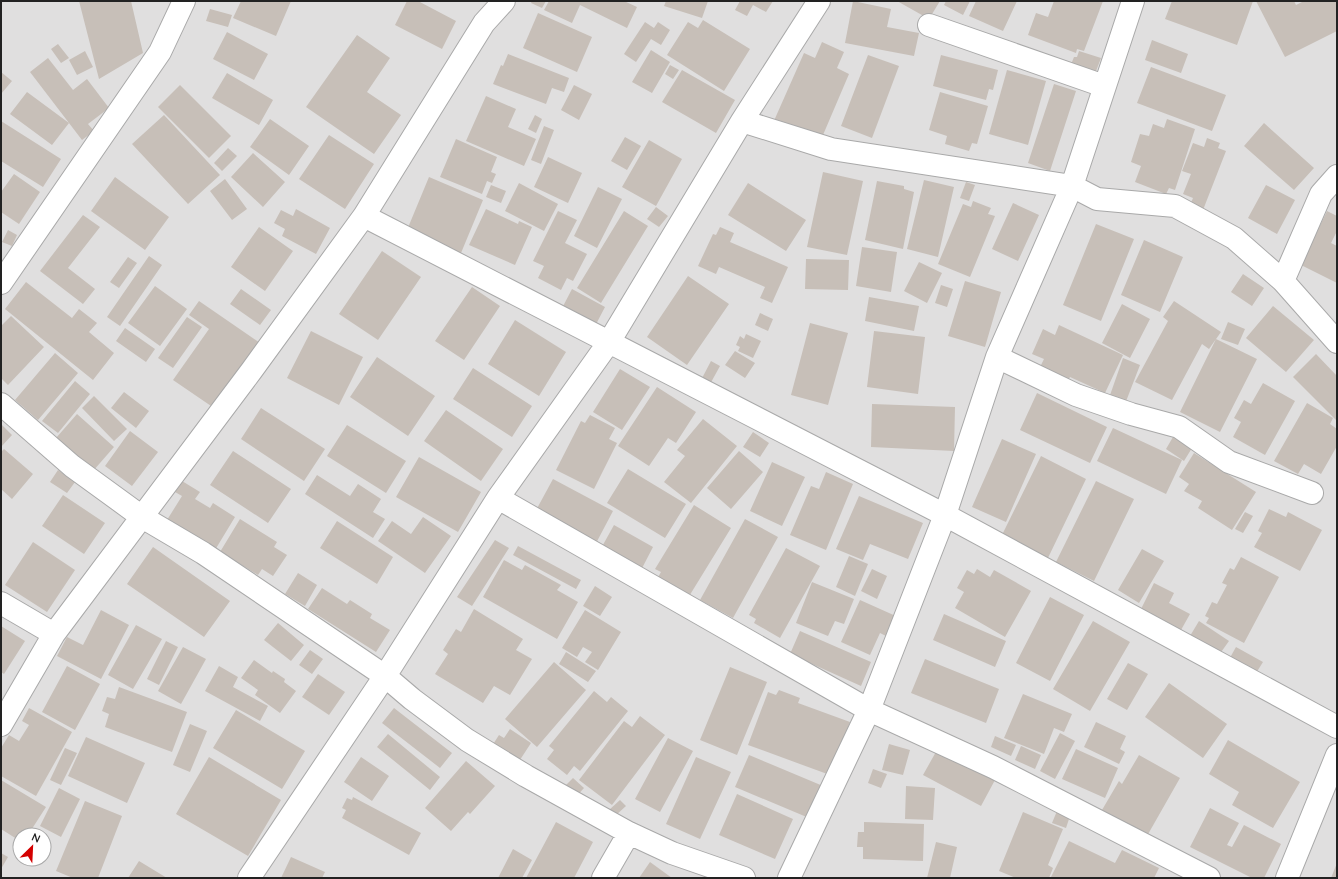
<svg xmlns="http://www.w3.org/2000/svg" width="1338" height="879" viewBox="0 0 1338 879" font-family="Quicksand,sans-serif">
<rect width="100%" height="100%" fill="#f2efe9"/>
<path fill="#e0dfdf" fill-rule="evenodd" d="M1 1H1337V878H1ZM20 835H44V859H20Z"/>
<path fill="#c7bfb8" d="M79 1H131L143 53 99 79Z
M241 1H291L276 36 233 18Z
M407 1H418L456 21 442 49 395 25Z
M532 1H546L542 8 531 3Z
M549 1H624L637 7 627 28 580 5 572 23 544 10Z
M666 1H708L702 18 664 6Z
M740 1H773L766 12 753 5 747 16 735 10Z
M853 1 891 9 887 27 919 33 914 56 845 43Z
M897 1H940L929 19Z
M946 1H970L963 15 944 5Z
M976 1H1017L1003 31 969 16Z
M1054 1H1103L1084 51 1077 49 1076 53 1028 35 1036 13 1048 17Z
M1172 1H1253L1237 45 1165 19Z
M1256 1H1294L1296 5 1304 1H1337V31L1285 57Z
M210 9 232 15 228 27 206 21Z
M538 13 592 37 577 72 523 48Z
M703 20 750 49 724 91 667 55 688 22 698 28Z
M645 22 654 28 658 22 670 30 661 45 651 39 636 62 624 54Z
M227 32 268 54 254 80 213 59Z
M357 35 390 58 367 92 401 115 374 154 306 107Z
M1152 40 1188 54 1181 73 1145 60Z
M822 42 844 52 837 68 849 74 823 135 773 123 804 53 815 58Z
M58 44 69 58 61 63 51 49Z
M651 50 670 62 652 93 632 82Z
M85 51 93 67 77 75 69 60Z
M1079 51 1101 58 1093 79 1070 67 1074 57H1077Z
M508 54 569 78 564 92 552 88 546 104 493 84 501 65 503 66Z
M868 55 899 66 872 138 841 126Z
M941 55 998 70 993 90 989 89 986 100 933 86Z
M48 58 73 90 87 79 109 108 88 124 94 131 82 140 30 72Z
M670 65 679 70 673 79 665 74Z
M1151 67 1226 95 1212 131 1137 103Z
M682 70 735 100 716 133 662 102Z
M1007 70 1046 81 1028 145 989 134Z
M1 72 12 81 1 94Z
M227 73 273 100 259 125 212 98Z
M1054 84 1076 91 1050 171 1028 163Z
M180 85 231 136 209 158 158 107Z
M574 85 592 94 579 120 561 110Z
M27 92 69 123 52 145 10 114Z
M940 92 988 106 977 144 972 143 969 151 945 144 947 136 929 130Z
M486 96 516 109 508 127 536 139 524 166 466 141Z
M164 115 220 175 188 204 132 144Z
M535 115 542 119 536 133 528 129Z
M270 119 309 146 289 175 250 147Z
M1167 119 1195 129 1175 190 1169 188 1166 194 1135 182 1141 166 1131 162 1140 134 1149 136 1153 124 1164 128Z
M1 121 61 159 43 187 1 161Z
M1264 123 1314 168 1294 190 1244 146Z
M544 126 554 130 541 164 531 160Z
M329 135 374 164 345 209 299 179Z
M625 137 641 146 627 170 611 161Z
M1207 138 1220 143 1218 148 1226 151 1203 210 1190 205 1193 198 1183 194 1191 174 1182 171 1193 143 1204 147Z
M456 139 497 157 491 172 496 174 492 183 487 181 482 194 440 177Z
M649 140 682 159 656 206 622 187Z
M228 148 237 156 222 171 214 163Z
M253 153 285 182 263 207 231 177Z
M548 157 582 173 568 203 534 187Z
M823 172 863 181 847 255 807 247Z
M14 174 40 192 19 224 1 212V192Z
M115 177 169 217 145 250 91 211Z
M429 177 483 200 461 253 407 230Z
M225 179 247 209 232 220 210 191Z
M924 180 954 187 938 257 907 249Z
M877 181 904 186V189L914 192 903 249 865 240Z
M966 182 975 185 969 201 960 198Z
M519 183 558 204 544 231 505 211Z
M748 183 806 220 786 251 728 215Z
M491 185 506 191 501 203 486 197Z
M1266 185 1295 200 1277 234 1248 218Z
M598 187 622 199 597 248 574 236Z
M973 201 991 208 988 214 995 216 970 277 938 264 963 204 971 207Z
M1013 203 1039 215 1018 261 992 249Z
M656 207 668 216 659 227 647 219Z
M296 209 330 228 316 254 282 236 285 229 274 223 281 210 293 216Z
M486 209 518 224 519 221 532 227 515 265 469 245Z
M558 211 577 220 565 243 587 254 573 281 567 278 561 290 538 278 544 266 533 261Z
M624 211 648 226 601 303 577 288Z
M1327 211 1337 216V231L1331 243 1337 246V283L1301 265Z
M83 215 100 227 68 268 95 289 83 304 40 271Z
M1096 224 1134 239 1101 321 1063 305Z
M259 227 293 251 265 291 231 267Z
M720 227 734 233 730 242 788 267 772 303 760 298 765 287 719 267 716 274 698 266 713 234 716 235Z
M8 230 17 235 12 246 2 242Z
M1144 240 1183 257 1160 312 1121 295Z
M862 247 897 252 891 292 856 286Z
M382 251 421 277 378 340 339 314Z
M149 256 162 265 120 326 107 317Z
M128 257 137 263 119 288 110 282Z
M806 259 849 260 848 290 805 289Z
M919 262 942 273 927 303 904 291Z
M1243 274 1264 288 1252 306 1231 292Z
M688 276 729 304 687 365 647 337Z
M965 281 1001 292 985 347 948 336Z
M26 282 72 318 79 309 97 323 89 332 114 353 93 380 5 309Z
M941 285 953 289 947 307 935 303Z
M155 286 187 309 160 346 128 323Z
M472 287 500 306 464 360 435 341Z
M241 289 271 310 260 325 230 304Z
M572 289 605 307 593 330 560 312Z
M869 297 919 306 914 331 865 321Z
M199 301 260 343 214 408 173 380 209 329 189 315Z
M1174 301 1221 332 1209 349 1202 344 1172 400 1135 382 1168 321 1163 317Z
M1122 304 1150 319 1130 358 1102 343Z
M1273 306 1314 340 1286 372 1246 338Z
M760 313 773 319 768 331 755 325Z
M11 316 44 347 8 385 1 378V326Z
M187 317 202 327 173 368 158 358Z
M515 320 566 352 539 396 488 364Z
M1228 322 1245 329 1238 345 1221 339Z
M810 323 848 333 828 405 791 395Z
M1059 325 1123 355 1105 393 1070 377 1066 384 1038 371 1044 359 1032 354 1043 329 1055 335Z
M125 328 155 349 146 362 116 341Z
M311 331 363 357 339 405 287 378Z
M874 331 925 337 918 394 867 387Z
M746 334 761 341 753 358 738 351 740 347 736 345 740 336 744 339Z
M1216 339 1257 359 1220 432 1180 412Z
M735 351 755 363 745 378 725 365Z
M55 353 78 373 38 420 15 400Z
M1316 354 1337 376V421L1293 377Z
M377 357 435 396 408 436 350 397Z
M1123 358 1140 365 1125 404 1109 398Z
M711 361 720 366 709 386 700 382Z
M473 368 532 406 512 437 453 399Z
M620 369 650 387 622 430 593 412Z
M75 381 90 394 58 433 42 421Z
M1263 383 1295 401 1265 455 1233 437 1241 422 1234 418 1244 400 1251 404Z
M657 387 696 412 676 443 668 438 649 466 618 446Z
M124 392 149 411 136 428 111 408Z
M1037 393 1107 427 1090 463 1020 430Z
M94 396 127 429 114 441 82 408Z
M1307 403 1333 418 1330 424 1337 429V446L1321 474 1304 464 1298 474 1274 461Z
M872 404 955 407 954 451 871 447Z
M261 408 325 449 304 481 241 439Z
M446 410 503 449 481 481 424 441Z
M77 414 114 447 93 471 56 438Z
M590 415 615 428 609 439 617 443 594 489 556 470 581 421 585 423Z
M703 419 737 446 691 503 664 482 685 456 677 450Z
M1 424 12 435 1 447Z
M347 425 406 461 386 493 327 456Z
M1113 428 1182 460 1166 494 1097 461Z
M130 431 158 452 132 486 105 466Z
M753 432 769 443 760 457 743 447Z
M1173 437 1192 448 1184 461 1166 449Z
M1002 439 1036 454 1006 522 972 507Z
M4 449 33 474 12 499 1 489V452Z
M233 451 291 489 268 523 210 485Z
M739 451 763 472 731 509 707 488Z
M1194 453 1256 492 1232 530 1198 508 1202 501 1184 491 1189 484 1179 477Z
M1041 456 1086 479 1047 560 1001 537Z
M419 457 481 492 458 532 396 497Z
M772 462 805 477 782 526 750 511Z
M628 469 686 504 665 538 607 503Z
M58 470 75 482 67 493 50 482Z
M826 472 853 484 826 550 790 535 811 486 819 489Z
M317 475 350 496 358 484 381 499 373 512 385 519 373 538 305 494Z
M553 479 613 511 594 547 534 514Z
M182 481 200 492 195 499 210 508 213 503 235 517 215 550 167 520 182 496 175 492Z
M1096 481 1134 499 1094 581 1056 562Z
M63 495 105 523 84 554 42 526Z
M859 496 923 523 908 559 870 544 863 560 836 549Z
M694 505 731 528 688 598 657 579 661 572 655 569Z
M1269 509 1286 517 1288 512 1322 530 1300 571 1254 547 1262 533 1258 531Z
M1245 512 1253 516 1243 533 1235 529Z
M423 517 451 536 425 573 378 541 392 521 411 534Z
M240 519 277 542 274 547 287 555 273 576 262 569 258 575 220 552Z
M745 519 778 537 733 618 700 600Z
M337 521 393 557 377 584 320 548Z
M614 525 653 547 639 574 599 552Z
M495 540 509 548 472 606 457 597Z
M33 542 75 570 47 612 5 585Z
M518 546 581 580 576 589 513 555Z
M153 547 230 601 204 637 127 584Z
M786 548 820 566 780 638 754 623 756 619 749 615Z
M1142 549 1164 561 1139 603 1118 590Z
M849 556 868 564 855 596 836 587Z
M1241 557 1279 577 1244 643 1206 623 1209 618 1205 616 1212 602 1217 604 1227 585 1222 583 1230 568 1234 570Z
M504 560 522 570 525 565 561 585 557 590 578 602 557 639 483 597Z
M872 569 887 576 877 599 861 591Z
M977 569 990 577 994 570 1031 591 1005 637 955 608 964 592 957 588 967 570 974 574Z
M298 573 317 585 305 606 285 594Z
M812 582 854 599 844 624 835 621 828 636 796 623Z
M1154 583 1174 593 1169 603 1190 614 1181 630 1141 609Z
M595 586 612 597 600 616 583 606Z
M322 588 347 604 350 600 372 614 370 618 390 630 376 652 308 609Z
M1050 597 1084 615 1050 681 1016 663Z
M860 600 898 617 888 637 880 633 870 655 841 642Z
M474 609 523 639 516 650 532 659 510 695 494 686 483 703 435 674 448 654 443 650 456 629 461 632Z
M101 610 129 625 101 679 57 656 67 637 83 645Z
M585 610 621 632 598 670 585 662 592 652 583 647 577 657 562 648Z
M944 614 1006 641 995 667 933 640Z
M1093 621 1130 642 1090 711 1053 689Z
M1199 621 1229 641 1219 655 1190 636Z
M278 623 304 645 291 661 264 640Z
M136 625 162 639 133 689 108 675Z
M1 626 25 641 4 674 1 672Z
M800 631 871 662 861 686 790 654Z
M166 641 178 647 159 685 147 679Z
M183 647 206 659 181 704 158 691Z
M1236 647 1263 662 1253 678 1227 663Z
M310 650 323 659 312 674 299 665Z
M566 652 596 671 588 682 559 664Z
M925 659 999 689 986 723 911 693Z
M254 660 272 673 273 671 285 679 284 682 296 691 280 713 255 695 258 690 241 678Z
M554 662 586 690 537 747 505 719Z
M1128 663 1148 674 1127 710 1107 699Z
M67 666 100 684 75 730 42 712Z
M219 666 238 677 233 687 268 706 260 721 205 691Z
M730 667 767 682 737 755 700 740Z
M318 674 345 692 329 715 302 697Z
M1169 683 1227 724 1203 758 1145 717Z
M119 687 187 712 172 752 105 727 109 714 102 711 107 697 115 699Z
M779 690 800 698 798 703 850 722 830 775 748 745 768 692 776 695Z
M594 691 607 702 611 697 628 711 580 771 574 766 567 775 547 759 554 750 549 746Z
M1023 694 1072 714 1064 732 1054 728 1044 754 1004 738Z
M29 708 72 732 36 796 1 776V748L9 735 19 741 29 725 22 721Z
M394 708 452 753 440 768 382 723Z
M236 710 305 751 282 789 213 748Z
M640 716 665 735 612 805 579 780 624 721 632 727Z
M1096 722 1126 736 1120 749 1125 752 1119 764 1084 747Z
M190 724 207 731 190 772 173 765Z
M510 729 531 743 516 766 490 749 499 735 504 738Z
M1060 733 1075 741 1055 779 1040 771Z
M388 734 440 777 430 790 377 747Z
M995 736 1016 745 1011 756 991 747Z
M86 737 145 763 127 803 68 776Z
M668 738 693 751 660 812 635 799Z
M1228 740 1300 782 1273 828 1232 805 1239 792 1209 774Z
M889 744 910 750 903 775 882 770Z
M1021 746 1041 755 1035 769 1015 760Z
M65 748 77 753 61 785 50 780Z
M1076 749 1118 768 1105 798 1062 779Z
M937 750 995 780 981 806 923 775Z
M749 755 823 786 809 818 735 787Z
M1139 755 1180 778 1147 836 1102 810 1119 781 1122 784Z
M209 757 281 800 248 856 176 814Z
M361 757 389 776 372 801 344 782Z
M696 757 731 772 700 839 666 824Z
M466 761 495 786 470 814 468 812 451 831 425 808Z
M873 769 887 774 881 788 868 783Z
M573 778 584 788 574 799 563 788Z
M1 780 46 807 28 835H20V841L1 829Z
M906 786 935 788 933 820 905 819Z
M59 788 80 799 61 837 40 826Z
M737 794 793 819 775 859 719 835Z
M353 797 421 833 409 855 342 818 346 810 342 808 347 798 352 800Z
M620 800 626 806 615 816 609 810Z
M85 801 122 816 98 878H73L56 871Z
M1210 808 1239 823 1227 845 1232 847 1244 825 1281 844 1264 878H1252L1190 847Z
M1057 811 1070 816 1066 828 1052 823Z
M1023 812 1063 829 1048 865 1053 868 1049 878H1016L999 871Z
M556 822 593 842 574 878H526Z
M864 822 924 824 923 861 863 859V847H857L858 832H864Z
M1069 841 1115 863 1122 850 1159 868 1154 878H1053L1051 877Z
M936 842 957 847 950 878H927Z
M513 849 532 860 522 878H498Z
M1 853 8 857 1 869Z
M291 857 325 872 322 878H281Z
M139 861 167 878H128Z
M650 862 672 878H639Z
M1337 863V878H1331Z"/>
<g fill="none" stroke-linecap="round" stroke-linejoin="round">
<defs>
<path id="minor" d="M929 25 1104 86
M742 121 831 149 1072 186 1097 199 1175 206 1234 238 1283 281 1337 342
M364 216 945 515 1337 727
M1283 281 1321 194 1337 176
M1 283 160 52 184 1
M997 357 1076 395 1131 414 1179 427 1229 462 1312 493
M1 404 72 466 142 517 203 553 385 676 412 699 467 740 526 776 629 833 672 853 744 878
M498 498 869 710 993 767 1209 878
M1 603 54 634
M1 725 54 634 252 370 364 216 484 23 504 1
M249 878 385 676 498 498 609 342 742 121 819 1
M603 878 629 833
M789 878 869 710 945 515 997 357 1072 186 1133 1
M1287 878 1337 755"/>
</defs>
<use href="#minor" stroke="#a9a9a9" stroke-width="24"/>
<use href="#minor" stroke="#fff" stroke-width="22"/>
</g>
<rect width="1338" height="879" fill="none" stroke="#222222" stroke-width="4"/>
<g transform="translate(32 847) rotate(24)"><circle r="19" fill="#ffffff" stroke="#a7a7a7"/>
<path d="M0-3L7 15L0 10L-7 15Z" fill="#d40000"/>
<text y="-6" font-size="11" font-weight="bold" text-anchor="middle" fill="#222222">N</text>
</g>
</svg>
